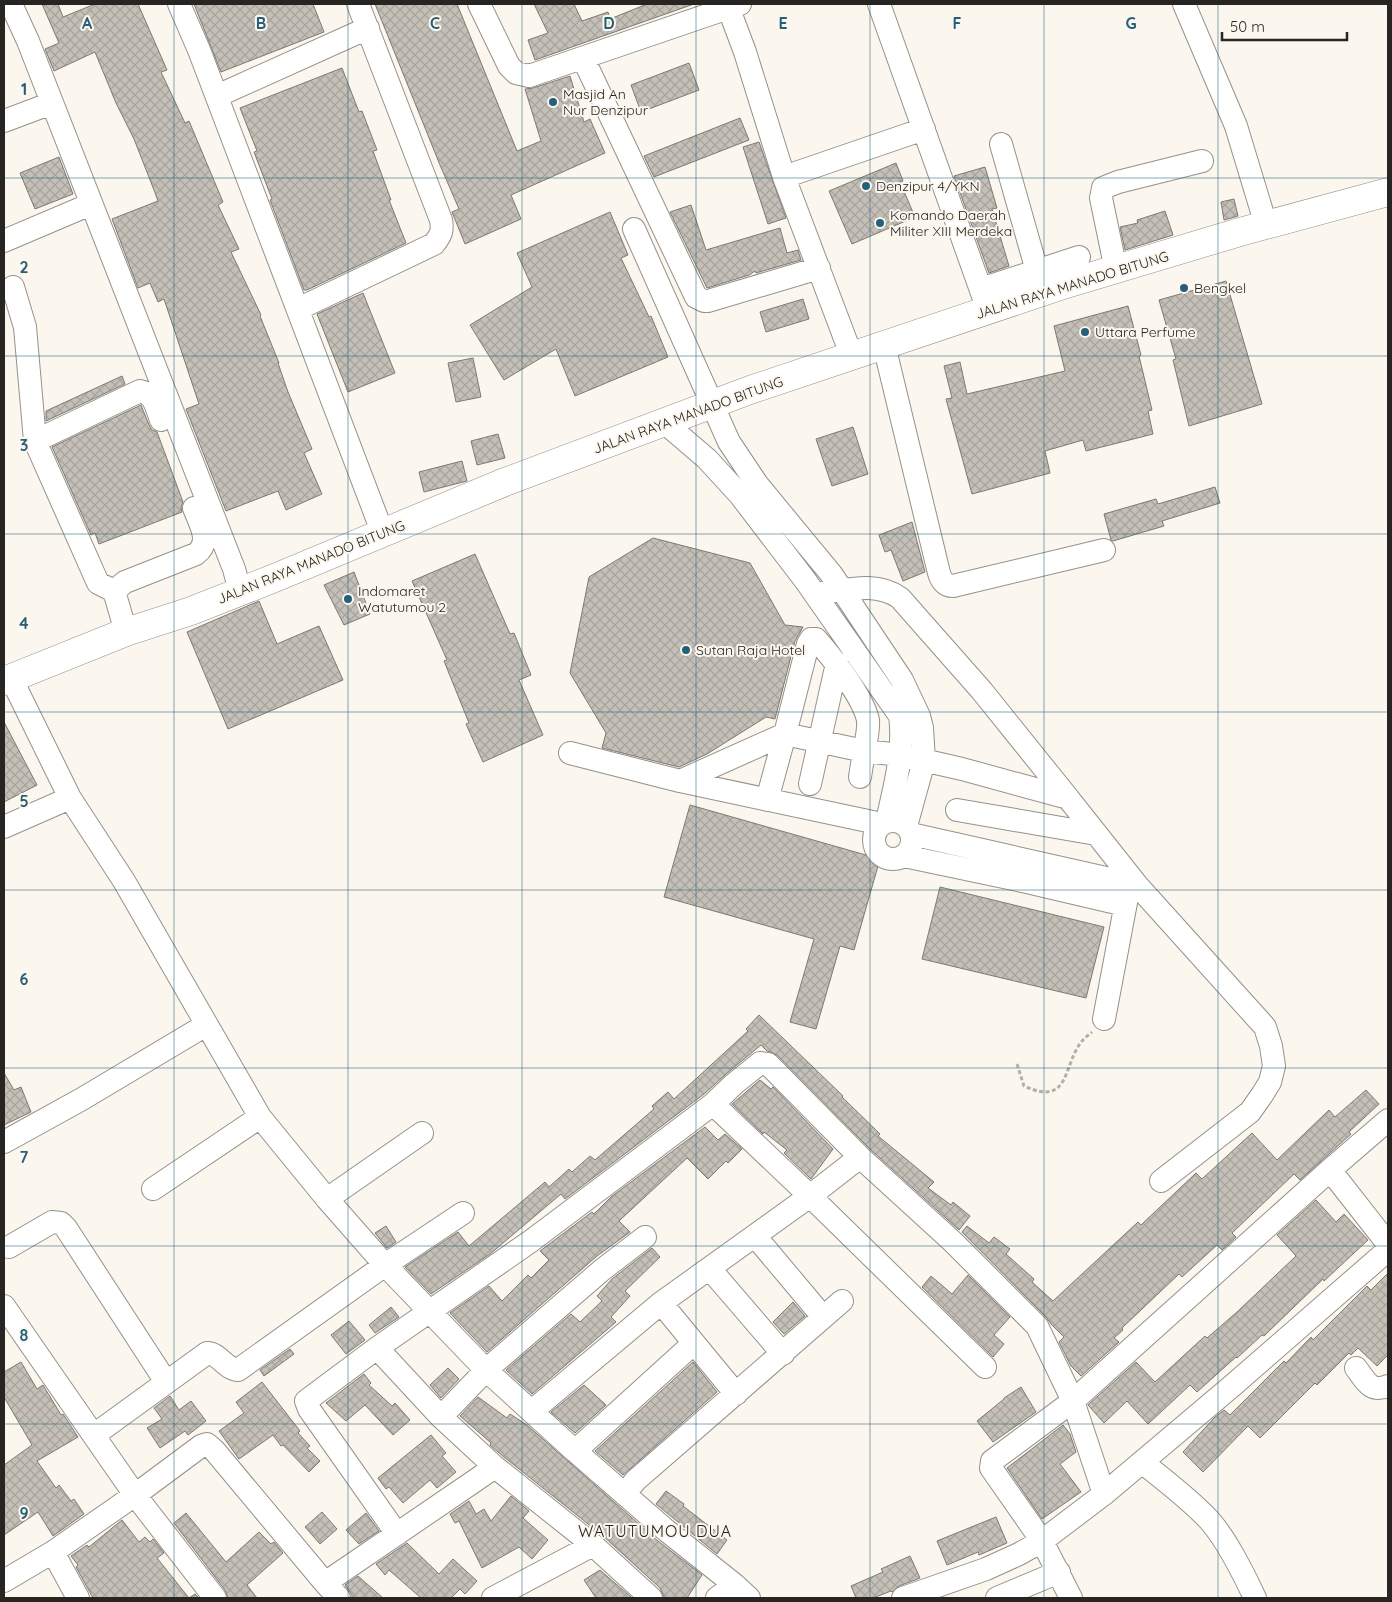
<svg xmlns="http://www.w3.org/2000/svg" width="1392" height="1602" viewBox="0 0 1392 1602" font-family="Quicksand,sans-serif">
<defs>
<pattern id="building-cross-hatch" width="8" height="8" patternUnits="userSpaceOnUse" patternTransform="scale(1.25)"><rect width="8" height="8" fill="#c4bfb7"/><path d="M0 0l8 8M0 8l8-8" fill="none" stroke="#a8a49d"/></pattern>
</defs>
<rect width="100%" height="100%" fill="#fcf7ee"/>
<path fill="url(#building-cross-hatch)" stroke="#7e7a73" d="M42 4H58L63 17 95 4H138L167 70 161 72 185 123 189 121 223 202 218 205 239 249 231 252 261 315 260 316 279 363H278L288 392 312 449 304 453 322 494 286 510 278 491 226 511 186 409 199 404 164 299 158 302 150 283 138 288 112 219 158 201 154 190 134 139 116 103 95 52 54 71 45 49 59 43Z
M194 4H313L324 32 221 72Z
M375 4H457L517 151 541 141 525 89 533 88 570 76 584 122 590 119 605 153 511 195 521 219 465 244 452 212 459 209 440 165Z
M534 4H574L582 21 608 12 610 19 647 4H694L535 60 528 40 548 33Z
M689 63 699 90 641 112 631 85Z
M342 68 359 112 362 111 377 150 373 151 391 200H389L406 243 307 290H304L270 200 272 199 254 152 257 151 240 108Z
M740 118 749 140 654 177 644 156Z
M759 142 786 218 768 224 743 147Z
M59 157 73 194 35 209 20 173Z
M896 163 903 181 900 182 915 217 852 244 829 191Z
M985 167 997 208 992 209 1009 266 989 273 954 176Z
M1234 199 1238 216 1224 220 1221 202Z
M691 205 706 250 780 228 787 253 798 250 801 260 756 273 755 271 749 275 707 288 670 212Z
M1165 211 1173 235 1125 250 1120 227 1138 223 1137 220Z
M610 212 628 255 621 258 649 317 651 316 668 357 575 396 556 349 504 380 470 325 532 287 517 253Z
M1226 281 1262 404 1189 426 1173 360 1176 359 1159 300Z
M363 293 395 373 348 392 317 314Z
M803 299 809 319 766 332 760 312Z
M1128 306 1141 355 1139 356 1152 410 1148 411 1153 434 1086 451 1083 440 1045 451 1050 473 972 494 946 399 952 398 944 366 960 362 967 394 1065 371 1054 326Z
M473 358 481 397 456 402 448 363Z
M122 376 125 384 46 421V411Z
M141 405 149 425 152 430 157 432 183 502 181 507 182 512 99 544 95 533 91 535 52 447Z
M853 427 868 474 832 486 816 439Z
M498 434 505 458 477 465 471 441Z
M462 461 467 481 424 492 419 472Z
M1215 487 1220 503 1162 521 1164 526 1113 541 1111 540 1104 514 1156 499 1158 504Z
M912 522 925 572 903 581 891 550 885 552 879 535Z
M653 538 750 563 785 625 803 627 795 641 775 719 766 717 707 754 679 767 602 748 606 733 570 673 589 577Z
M475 554 510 634 514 633 531 675 519 680 543 735 483 762 466 724 469 723 444 661 447 660 412 581Z
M354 572 370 614 344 625 324 585Z
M259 601 277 644 319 626 343 680 228 729 187 632Z
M4 722 37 785 4 802Z
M690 805 880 859 854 950 840 946 816 1029 790 1022 814 939 664 897Z
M940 887 1104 927 1086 998 922 959Z
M759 1015 843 1096 842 1097 880 1134 878 1136 934 1182 928 1188 951 1205 953 1202 970 1216 959 1230 869 1148 777 1055 767 1051 761 1045 726 1074 704 1094 565 1199 561 1194 490 1254 431 1294 405 1267 458 1232 469 1246 545 1182 549 1187 569 1169 572 1172 590 1156 595 1160 654 1109 652 1106 668 1092 674 1099 748 1031 746 1029Z
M4 1073 14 1090 21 1087 31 1112 4 1125Z
M760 1080 771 1089 773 1087 833 1149 811 1179 784 1153 787 1150 764 1132 763 1134 732 1104Z
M1366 1090 1379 1104 1349 1132 1351 1134 1300 1180 1294 1174 1232 1233 1236 1237 1222 1250 1217 1245 1182 1277 1179 1274 1122 1328 1123 1330 1114 1338 1119 1342 1081 1376 1071 1366 1059 1342 1064 1337 1051 1324 1046 1317 962 1232 967 1226 989 1243 994 1237 1010 1249 1006 1254 1034 1279 1032 1282 1053 1301 1138 1222 1141 1225 1196 1173 1202 1179 1252 1133 1277 1160 1329 1110 1335 1117Z
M705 1127 718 1140 725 1134 742 1149 728 1163 726 1161 708 1179 687 1158 619 1221 630 1232 597 1256 487 1352 450 1313 489 1286 502 1301 528 1275 531 1278 549 1260 540 1251 592 1212 594 1214 611 1197Z
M1316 1200 1336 1222 1344 1214 1368 1240 1324 1281 1323 1279 1264 1336 1262 1335 1237 1358 1236 1357 1197 1392 1190 1385 1148 1424 1127 1401 1104 1423 1088 1405 1136 1362 1155 1382 1205 1336 1207 1338 1237 1312 1296 1256 1277 1235Z
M386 1226 396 1242 387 1248 375 1233Z
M652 1248 660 1257 625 1291 630 1296 611 1317 616 1322 532 1394 506 1370 571 1314 580 1322 602 1301 597 1296 612 1279Z
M1388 1273V1355L1377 1366 1358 1348 1351 1355 1349 1353 1317 1385 1315 1383 1260 1438 1248 1426 1203 1472 1183 1452 1214 1418 1224 1410 1230 1415 1284 1361 1286 1363 1311 1337 1313 1340 1367 1286 1371 1290Z
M968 1275 1010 1317 994 1335 1004 1344 993 1357 922 1287 931 1276 952 1294Z
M793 1302 805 1316 784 1334 773 1322Z
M391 1307 399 1317 375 1333 369 1325Z
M349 1321 365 1340 346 1354 331 1335Z
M290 1349 294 1354 264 1376 260 1370Z
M21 1362 37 1389 43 1385 61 1415 63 1414 78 1437 37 1461 56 1488 59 1485 71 1501 74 1499 84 1514 53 1536 38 1512 4 1535V1465L32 1445 4 1397V1372Z
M693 1362 717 1392 623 1475 595 1451Z
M448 1368 459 1379 441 1398 430 1385Z
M364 1374 371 1383 369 1385 392 1406 395 1403 410 1420 393 1435 365 1405 346 1421 326 1403Z
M262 1382 300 1431 298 1433 310 1446 307 1448 320 1461 309 1472 283 1445 281 1446 273 1435 239 1459 219 1431 244 1413 236 1402Z
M584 1385 606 1405 575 1433 551 1412Z
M1021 1387 1036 1412 993 1442 977 1421 1004 1399V1398Z
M170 1396 179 1410 191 1401 206 1421 188 1435 185 1431 160 1448 147 1428 162 1419 154 1408Z
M478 1397 507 1418 510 1414 527 1425 658 1541 702 1575 687 1598H666L664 1597 660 1588 602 1535 504 1457 490 1445 491 1443 460 1416Z
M1063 1425 1070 1434 1076 1452 1060 1464 1081 1492 1042 1519 1007 1468Z
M431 1435 446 1453 442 1456 456 1472 437 1488 430 1480 403 1503 389 1487 386 1489 378 1478Z
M666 1491 684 1504 683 1506 727 1540 717 1554 656 1504Z
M511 1496 529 1511 523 1518 548 1540 532 1559 519 1547 482 1568 459 1521 455 1523 450 1514 469 1501 476 1514 484 1509 491 1521Z
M322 1512 337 1529 320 1544 305 1527Z
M186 1513 226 1562 259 1532 271 1544 274 1542 283 1553 247 1585 257 1598H228L225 1590 174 1523Z
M366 1513 379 1531 359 1544 346 1530Z
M996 1517 1007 1543 979 1555 978 1552 947 1565 937 1541Z
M122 1520 139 1542 145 1537 150 1542 153 1539 164 1553 157 1558 189 1598 195 1594 199 1598H93L76 1567 78 1565 71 1556 87 1545 89 1547Z
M407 1543 439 1574 453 1559 477 1581 465 1594 460 1589 451 1598H421L389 1570 385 1575 376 1564Z
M910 1556 920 1578 899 1586 892 1592 891 1591 873 1598H856L851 1586 883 1572 881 1569Z
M600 1570 632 1598H596L584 1580Z
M358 1576 383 1598H352V1595L345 1585Z"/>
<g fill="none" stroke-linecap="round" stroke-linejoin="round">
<defs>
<path id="minor" d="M11 4 28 41 234 569 240 591
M179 4 199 50 383 534
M479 4 509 66 516 73 529 76 740 4
M727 4 745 52 784 177 852 357
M879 4 988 310
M1184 4 1236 126 1266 225
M583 58 696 297 704 301H708L819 268
M217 96 368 28
M4 121 52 103
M1001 144 1037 271
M784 177 924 129
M634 229 729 442 757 484 832 575 902 680 919 716 922 728 924 761 906 826
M4 241 91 204
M1116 270 1101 198 1103 188 1118 182 1202 161
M13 287 25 327 35 441 98 583 114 591
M981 289 1079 257
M298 309 434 244C441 235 443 231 441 220L358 4
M884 345 939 573C941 580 945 586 953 586L1104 550
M665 423 707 459 740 495 805 580 900 716C905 752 894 787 887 822
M35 441 140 391C155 394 156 407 161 420
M126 632 114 591 125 582 196 554C212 542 200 524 194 508
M11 678 70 798 124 881 260 1117 327 1199 385 1265 463 1213
M570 753 680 781 785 734 808 644 811 639H816C832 657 863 697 868 720 869 730 866 741 864 751L901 755 962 769 1068 798 982 691 900 598C876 580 843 591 815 594
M680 781 882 824
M810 784 837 663
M1068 798 1137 885 1265 1027 1271 1046 1274 1066 1270 1082 1262 1095 1250 1112 1161 1181
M767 800 785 734 864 751 860 777
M957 810 1096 834
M874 840a19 19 0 1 1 38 0a19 19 0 1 1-38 0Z
M4 827 70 798
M911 834 1137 885
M904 856 1027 882 1125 905
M1104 1019 1128 892
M4 1142 82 1099 206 1025
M860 1157 810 1196 985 1367
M1330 1170 1388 1244
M153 1189 260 1117
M327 1199 422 1133
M755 1236 823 1317
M645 1237 602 1270 486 1370 441 1417 495 1467 593 1545 651 1598
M9 1247 52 1222 61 1223 66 1228 166 1382
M710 1269 783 1354
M661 1303 694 1343
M4 1306 135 1495 215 1598
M377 1348 441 1417
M1356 1368C1366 1381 1370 1393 1388 1386
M532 1411 661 1303 810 1196 713 1104
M94 1435 207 1353C219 1353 225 1369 238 1370L385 1265 486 1370 575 1451 667 1531 735 1585 749 1598
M575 1451 694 1343 736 1394
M1142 1462C1165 1481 1190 1499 1210 1521 1226 1539 1245 1576 1255 1598
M625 1493 636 1480 842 1301
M397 1534 309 1409 306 1401 377 1348 531 1241 713 1104 734 1084 760 1063 768 1064 772 1068 860 1157 953 1242 1037 1326 1073 1401 1104 1494
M53 1552 135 1495 201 1446 207 1444 214 1450 325 1583
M4 1581 53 1552 78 1598
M339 1598 325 1583 495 1467
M493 1598 593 1545
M717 1598 735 1585
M903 1598 986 1569 1019 1554 1042 1541 1104 1494 1232 1386 1388 1250
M997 1598 1059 1572
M1071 1598 1042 1541 991 1468 992 1461 1073 1401 1330 1170 1388 1120"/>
<path id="highway" d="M4 681 126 632 191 611 277 577 505 482 750 390 1066 284 1240 232 1388 192"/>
</defs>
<use href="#minor" stroke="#959189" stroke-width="24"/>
<use href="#highway" stroke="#959189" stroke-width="29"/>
<path stroke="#b4b0a9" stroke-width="3" stroke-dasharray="4 2.5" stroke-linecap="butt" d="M1017 1064 1024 1086C1072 1108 1062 1063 1083 1040 1085 1037 1089 1035 1092 1032"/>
<use href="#minor" stroke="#fff" stroke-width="22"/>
<use href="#highway" stroke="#fff" stroke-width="28"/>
</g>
<path fill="none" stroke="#265f79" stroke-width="1" stroke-opacity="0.55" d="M174 4V1598M348 4V1598M522 4V1598M696 4V1598M870 4V1598M1044 4V1598M1218 4V1598M4 178H1388M4 356H1388M4 534H1388M4 712H1388M4 890H1388M4 1068H1388M4 1246H1388M4 1424H1388"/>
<g fill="#265f79" stroke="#fcf7ee" stroke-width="2">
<circle cx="553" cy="102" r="5"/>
<circle cx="866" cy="186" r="5"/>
<circle cx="880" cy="223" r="5"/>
<circle cx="1184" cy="288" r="5"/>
<circle cx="1085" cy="332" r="5"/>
<circle cx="348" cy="599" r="5"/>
<circle cx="686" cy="650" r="5"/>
</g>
<g text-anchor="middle" stroke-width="4" stroke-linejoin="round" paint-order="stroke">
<g font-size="14" fill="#262522" stroke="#fcf7ee" text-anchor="start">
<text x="563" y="99">Masjid An<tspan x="563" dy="16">Nur Denzipur</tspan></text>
<text x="876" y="191">Denzipur 4/YKN</text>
<text x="890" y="220">Komando Daerah<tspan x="890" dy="16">Militer XIII Merdeka</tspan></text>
<text x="1194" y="293">Bengkel</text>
<text x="1095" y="337">Uttara Perfume</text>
<text x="358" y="596">Indomaret<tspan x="358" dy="16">Watutumou 2</tspan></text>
<text x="696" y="655">Sutan Raja Hotel</text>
</g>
<g font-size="14" fill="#262522" stroke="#fcf7ee">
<text transform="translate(1072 285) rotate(-17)" y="5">JALAN RAYA MANADO BITUNG</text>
<text transform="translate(688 415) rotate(-20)" y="5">JALAN RAYA MANADO BITUNG</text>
<text transform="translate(311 562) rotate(-22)" y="5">JALAN RAYA MANADO BITUNG</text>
</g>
<g font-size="16" letter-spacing="1" fill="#262522" stroke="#fcf7ee">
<text x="655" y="1537">WATUTUMOU DUA</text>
</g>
</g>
<g font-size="16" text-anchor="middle" font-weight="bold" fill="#265f79" stroke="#fcf7ee" stroke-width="4" stroke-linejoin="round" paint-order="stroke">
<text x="87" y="29">A</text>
<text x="261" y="29">B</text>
<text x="435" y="29">C</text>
<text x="609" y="29">D</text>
<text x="783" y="29">E</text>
<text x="957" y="29">F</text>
<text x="1131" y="29">G</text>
<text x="24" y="95">1</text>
<text x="24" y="273">2</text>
<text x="24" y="451">3</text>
<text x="24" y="629">4</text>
<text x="24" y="807">5</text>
<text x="24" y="985">6</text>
<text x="24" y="1163">7</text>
<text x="24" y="1341">8</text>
<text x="24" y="1519">9</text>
</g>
<rect width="1392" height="1602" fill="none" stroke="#262522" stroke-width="10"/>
<path d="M1222 32v8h125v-8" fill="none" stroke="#262522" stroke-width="2.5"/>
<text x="1230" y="32" font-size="15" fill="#262522" stroke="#fcf7ee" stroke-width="4" paint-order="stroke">50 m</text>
</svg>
